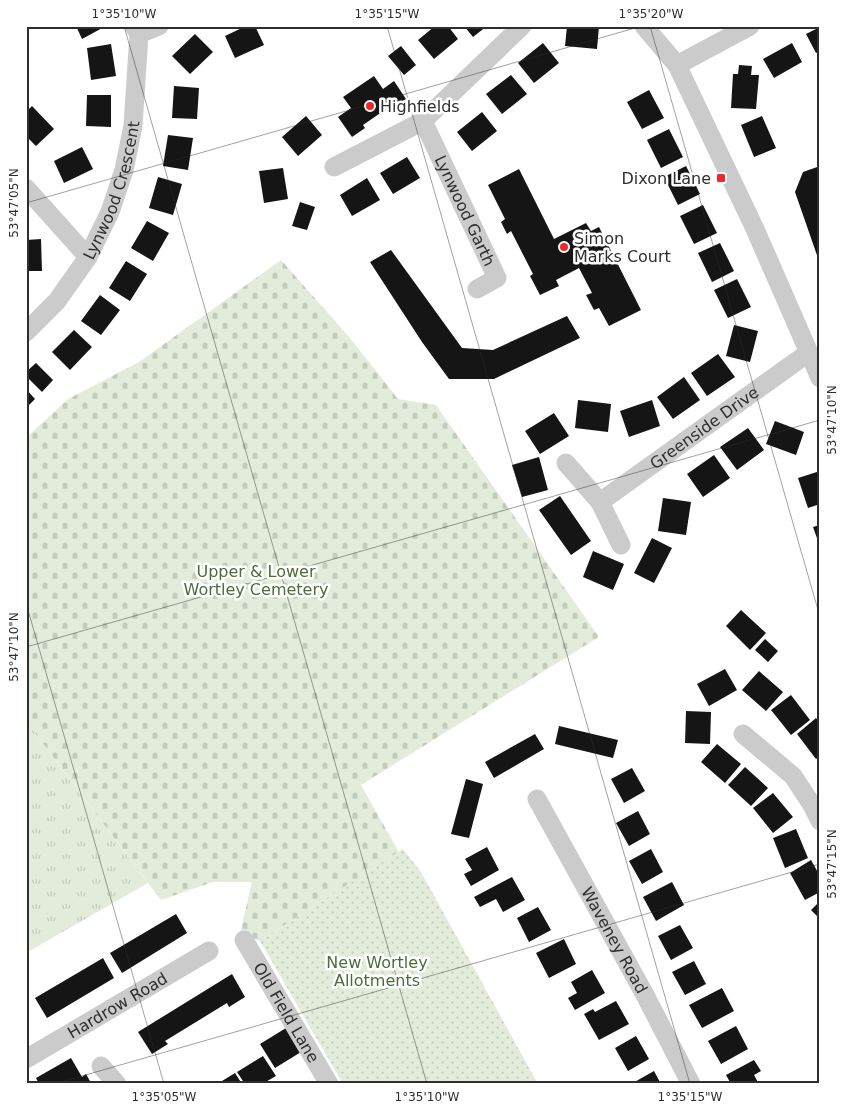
<svg xmlns="http://www.w3.org/2000/svg" width="846" height="1110" viewBox="0 0 846 1110" font-family="'DejaVu Sans',sans-serif">
<defs>
<pattern id="grass-tufts" width="24" height="20" patternUnits="userSpaceOnUse" patternTransform="scale(1.25)"><rect width="24" height="20" fill="#e3ecdb"/><path d="M3 7l-1-3M5 7V3M7 7l1-3M15 17l-1-3M17 17v-4M19 17l1-3" fill="none" stroke="#c3cbbc"/></pattern>
<pattern id="cemetery-stones" width="16" height="16" patternUnits="userSpaceOnUse" patternTransform="scale(1.25)"><rect width="16" height="16" fill="#e3ecdb"/><path d="M2 7V4a2 2 0 0 1 4 0v3zM10 15v-3a2 2 0 0 1 4 0v3z" fill="#c3cbbc"/></pattern>
<pattern id="garden-dots" width="8" height="8" patternUnits="userSpaceOnUse" patternTransform="scale(1.25)"><rect width="8" height="8" fill="#e3ecdb"/><path d="M2 2h.1M6 6h.1" fill="none" stroke="#c3cbbc" stroke-width="1.8" stroke-linecap="round"/></pattern>
</defs>
<rect width="100%" height="100%" fill="#fff"/>
<path fill="url(#grass-tufts)" d="M26 721 148 883 26 953Z"/>
<path fill="url(#cemetery-stones)" d="M281 260 350 338 398 399 436 405 599 637 361 785 399 852 260 941 240 934 252 882H213L161 900 26 721V438L68 399 139 362Z"/>
<path fill="url(#garden-dots)" d="M403 849 421 872 538 1084H343L260 941Z"/>
<path fill="#151515" d="M76 26H106L82 39Z
M246 26H255L264 45 235 58 225 36Z
M435 26H448L458 39 434 59 418 40Z
M464 26H487L473 37Z
M567 26H599L597 49 565 46Z
M820 27V51L816 53 806 34Z
M195 34 213 52 190 74 172 56Z
M543 43 559 63 534 83 518 63Z
M792 43 802 62 774 78 763 59Z
M111 44 116 76 91 80 87 48Z
M401 46 416 65 404 75 388 56Z
M739 65 752 66 751 75H759L756 109 731 108 733 74H738Z
M511 75 527 94 502 114 486 94Z
M374 76 383 89 394 81 406 99 394 107 392 105 363 125 365 128 352 137 338 117 351 108 343 97Z
M174 86 199 88 197 119 172 118Z
M649 90 664 118 642 129 627 102Z
M87 95H111V127L86 126Z
M32 106 54 129 36 146 26 136V112Z
M482 112 497 131 472 151 457 132Z
M306 116 322 135 298 156 282 137Z
M762 116 776 148 754 157 741 125Z
M669 129 683 157 661 168 647 140Z
M168 135 193 138 188 170 163 166Z
M82 147 93 169 64 183 54 161Z
M407 157 420 178 393 194 380 173Z
M686 166 700 194 678 205 664 177Z
M820 166V261H819L795 192 803 172Z
M283 168 288 199 264 203 259 171Z
M519 169 554 239 586 223 591 231 599 227 641 310 609 326 599 308 594 310 586 295 592 293 579 268 556 280 559 286 540 295 530 276 533 274 511 231 507 234 501 222 505 219 488 185Z
M158 177 182 184 173 215 149 208Z
M367 178 380 200 352 216 340 195Z
M300 202 315 207 307 230 292 226Z
M703 205 717 233 694 244 680 216Z
M147 221 169 233 153 261 131 248Z
M41 239 42 271H26V240Z
M720 243 734 271 712 282 698 253Z
M391 250 462 348 493 350 567 316 580 338 494 379H449L422 342 370 262Z
M126 261 147 274 130 301 109 288Z
M737 279 751 307 728 318 714 290Z
M100 295 120 310 101 335 81 321Z
M734 325 758 331 750 362 726 356Z
M74 330 92 347 70 370 52 352Z
M718 354 735 377 707 396 691 373Z
M36 363 53 380 42 392 26 376V372Z
M684 377 700 400 673 419 657 397Z
M26 389 35 399 26 408Z
M578 400 611 404 608 432 575 428Z
M652 400 660 426 629 437 620 411Z
M554 413 569 436 540 454 525 431Z
M775 421 804 432 796 455 766 444Z
M748 428 764 450 737 470 720 447Z
M714 455 730 478 703 497 687 474Z
M539 457 548 490 522 497 512 465Z
M820 471V504L808 508 798 478Z
M560 496 591 541 571 555 539 510Z
M663 498 691 502 686 535 658 531Z
M820 525V540L818 541 813 527Z
M652 538 672 548 654 583 634 573Z
M593 551 624 564 613 590 583 577Z
M741 610 766 633 750 650 726 626Z
M765 639 778 651 768 662 755 650Z
M725 669 737 690 709 706 697 684Z
M759 671 783 692 766 711 742 690Z
M791 695 810 720 791 735 771 710Z
M686 711 711 712 710 744 685 743Z
M816 718 820 723V756L816 759 797 734Z
M559 726 618 740 613 758 555 744Z
M535 734 544 749 494 778 485 762Z
M717 744 741 764 725 783 701 762Z
M745 767 768 788 751 806 728 785Z
M632 768 645 791 624 803 611 779Z
M466 779 483 784 469 838 451 834Z
M773 793 793 817 773 833 753 808Z
M638 811 650 834 629 846 616 823Z
M796 829 808 858 785 868 773 838Z
M487 847 499 870 471 886 464 874 472 870 465 859Z
M651 849 663 872 642 884 629 861Z
M811 860 820 876V892L805 900 790 873Z
M512 877 525 900 503 912 496 899 480 907 474 897Z
M672 882 684 905 656 921 643 897Z
M820 901V919L811 910Z
M538 907 551 930 529 942 517 918Z
M176 914 187 933 122 973 110 953Z
M680 925 693 948 671 960 658 936Z
M564 939 576 964 549 978 536 953Z
M103 958 114 978 47 1018 35 998Z
M694 961 706 984 685 995 672 972Z
M592 970 605 993 575 1010 568 998 577 993 571 982Z
M232 974 245 997 229 1007 227 1003 165 1041 168 1044 152 1054 138 1032Z
M722 988 734 1011 702 1028 689 1005Z
M616 1001 629 1024 599 1040 584 1014 593 1009 595 1012Z
M736 1026 748 1049 721 1064 708 1041Z
M286 1028 301 1052 275 1068 260 1044Z
M636 1036 649 1059 628 1071 615 1048Z
M263 1056 276 1076 262 1084H245L237 1072Z
M71 1058 82 1077 86 1074 91 1083 39 1084 36 1078Z
M754 1060 761 1071 754 1075 759 1084H731L726 1075Z
M654 1071 661 1084H631Z
M235 1073 242 1084H218L222 1081Z"/>
<g fill="none" stroke-linecap="round" stroke-linejoin="round">
<g stroke="#cbcbcb" stroke-width="19">
<path d="M644 26 677 65 755 229 820 378"/>
<path d="M139 34 159 26"/>
<path d="M677 65 750 26"/>
<path id="s1" d="M423 121 497 278 477 289"/>
<path d="M334 167 423 121 522 26"/>
<path d="M26 188 88 257"/>
<path id="s2" d="M26 332 57 301 88 257 110 212 124 170 133 126 139 34 134 26"/>
<path d="M566 463 600 502 621 545"/>
<path id="s3" d="M600 502 808 353"/>
<path d="M743 734 793 776 812 805 820 821"/>
<path id="s4" d="M537 799 645 995 691 1084"/>
<path id="s5" d="M244 940 329 1084"/>
<path id="s6" d="M26 1059 209 951"/>
<path d="M101 1066 117 1084"/>
</g>
</g>
<path fill="none" stroke="#2e2e2e" stroke-width="1" stroke-opacity="0.45" d="M124 26 427 1084M387 26 690 1084M650 26 820 617M26 203 642 26M26 603 164 1084M26 647 820 420M54 1084 820 864"/>
<g fill="#ec292b" stroke="#fff" stroke-width="2">
<circle cx="370" cy="106" r="5"/>
<rect x="716" y="173" width="10" height="10" rx="2.5"/>
<circle cx="564" cy="247" r="5"/>
</g>
<g text-anchor="middle" stroke-width="5" stroke-linejoin="round" paint-order="stroke">
<g font-size="16" fill="#2e2e2e" stroke="#fff" text-anchor="start">
<text x="380" y="112">Highfields</text>
<text x="711" y="184" text-anchor="end">Dixon Lane</text>
<text x="574" y="244">Simon<tspan x="574" dy="18">Marks Court</tspan></text>
</g>
<g font-size="16" fill="#2e2e2e" stroke="#fff">
<text dy="6" stroke="none"><textPath href="#s2" startOffset="169">Lynwood Crescent</textPath></text>
<text dy="6" stroke="none"><textPath href="#s1" startOffset="99">Lynwood Garth</textPath></text>
<text dy="6" stroke="none"><textPath href="#s3" startOffset="128">Greenside Drive</textPath></text>
<text dy="6" stroke="none"><textPath href="#s4" startOffset="161">Waveney Road</textPath></text>
<text dy="6" stroke="none"><textPath href="#s6" startOffset="106">Hardrow Road</textPath></text>
<text dy="6" stroke="none"><textPath href="#s5" startOffset="84">Old Field Lane</textPath></text>
</g>
<g font-size="16" fill="#4e6b39" stroke="#fff">
<text x="256" y="577">Upper &amp; Lower<tspan x="256" dy="18">Wortley Cemetery</tspan></text>
<text x="377" y="968">New Wortley<tspan x="377" dy="18">Allotments</tspan></text>
</g>
</g>
<rect width="846" height="1110" fill="none" stroke="#ffffff" stroke-width="55"/>
<rect x="28" y="28" width="790" height="1054" fill="none" stroke="#2e2e2e" stroke-width="2"/>
<g font-size="12" text-anchor="middle" fill="#2e2e2e">
<text x="124" y="18">1°35'10"W</text>
<text x="387" y="18">1°35'15"W</text>
<text x="651" y="18">1°35'20"W</text>
<text transform="translate(14 203) rotate(-90)" y="4">53°47'05"N</text>
<text transform="translate(832 420) rotate(-90)" y="4">53°47'10"N</text>
<text transform="translate(14 647) rotate(-90)" y="4">53°47'10"N</text>
<text transform="translate(832 864) rotate(-90)" y="4">53°47'15"N</text>
<text x="164" y="1101">1°35'05"W</text>
<text x="427" y="1101">1°35'10"W</text>
<text x="690" y="1101">1°35'15"W</text>
</g>
</svg>
